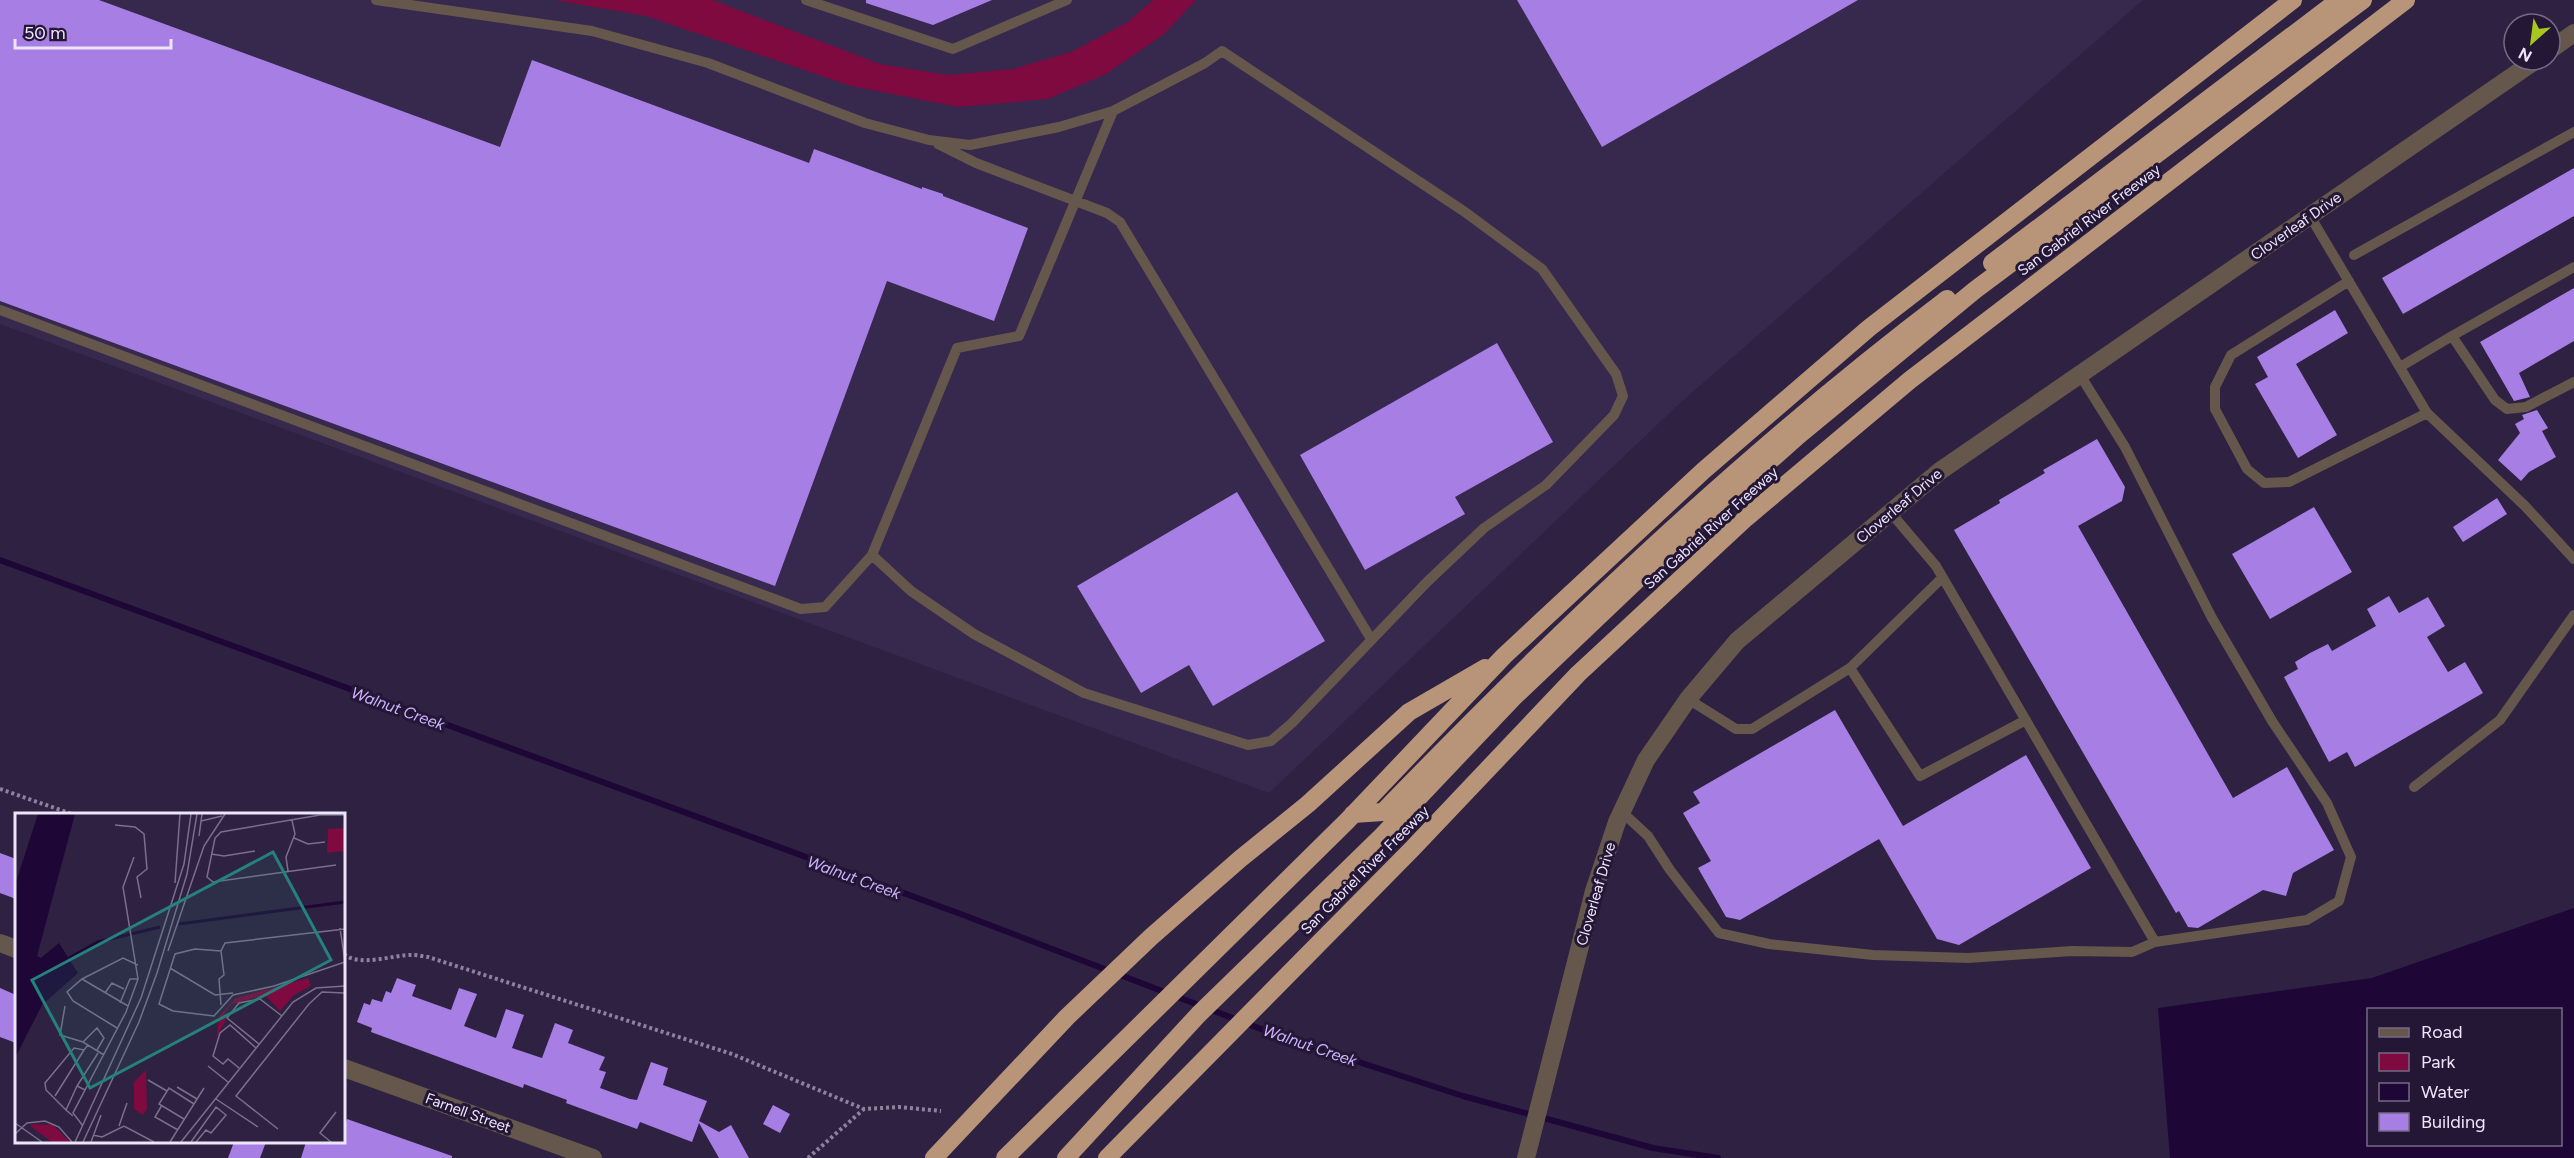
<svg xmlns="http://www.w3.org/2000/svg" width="2574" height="1158" viewBox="0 0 2574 1158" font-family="Figtree,sans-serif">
<rect width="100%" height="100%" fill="#2e2141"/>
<path fill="#37284e" d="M0 0H2143L1679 404 1269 793 0 324Z"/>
<path fill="#7e0a40" d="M555 0H712L880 64 948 75 1013 69 1071 52 1128 22 1153 0H1196L1163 35 1106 74 1048 99 958 107 851 86 646 16Z"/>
<path fill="#1e0637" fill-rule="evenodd" d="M2574 908V1158H2170L2158 1008 2372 978ZM2368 1010H2560V1144H2368Z"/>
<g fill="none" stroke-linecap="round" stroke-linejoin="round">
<path stroke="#1e0637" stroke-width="6" d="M0 560 966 916 1282 1037 1463 1096 1653 1148 1718 1158"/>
</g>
<path fill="#a77ee4" d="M0 0H99L500 147 532 60 809 163 814 149 922 189V187L943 194V196L1028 228 994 321 887 281 775 586 0 301Z
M866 0H992L933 25 866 3Z
M1517 0H1858L1602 147Z
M2574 168V216L2403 314 2382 278Z
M2574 288V341L2519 373 2530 397 2514 401 2480 342Z
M2335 310 2348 333 2296 364 2337 435 2298 458 2255 384 2268 377 2257 357Z
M1497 343 1553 442 1455 497 1465 514 1365 570 1300 455Z
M2537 410 2548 428 2542 431 2556 457 2529 472 2521 481 2498 460 2520 433 2515 424 2524 419 2522 415Z
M2097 439 2125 487 2122 501 2078 526 2233 798 2287 767 2334 850 2293 873 2286 896 2263 890 2198 928 2188 927 2179 911 2176 913 1954 530 2000 503 1999 500 2045 473 2043 470Z
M1237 492 1325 641 1213 706 1189 665 1141 693 1077 586Z
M2497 498 2507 514 2463 542 2453 527Z
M2314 507 2352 572 2270 619 2232 554Z
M2389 596 2399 613 2428 597 2445 626 2427 637 2448 672 2465 662 2483 693 2355 767 2347 752 2329 762 2284 677 2298 669 2295 662 2310 653 2328 644 2332 651 2376 626 2367 609Z
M1835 710 1903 826 2026 755 2091 868 1959 945 1937 939 1879 839 1740 920 1726 917 1698 868 1711 861 1683 813 1700 803 1693 792Z
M0 853 16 859V899L0 893Z
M397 978 416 985 412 996 451 1010 459 988 477 994 464 1026 496 1038 506 1009 524 1015 512 1048 542 1058 555 1023 573 1030 568 1043 605 1057 599 1070 606 1072 600 1088 630 1099 637 1100 651 1062 668 1068 663 1085 707 1101 699 1121 719 1132 731 1125 749 1158H719L699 1123 692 1142 640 1122 637 1129 566 1103 567 1100 524 1084 523 1088 371 1032 372 1028 357 1022 364 1003 370 1005 372 999 382 1002 386 991 391 993Z
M0 988 16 995V1043L0 1037Z
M773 1105 790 1114 780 1133 763 1124Z
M347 1119 452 1156V1158H301L306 1142H344V1128Z
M234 1142H266L260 1158H228Z"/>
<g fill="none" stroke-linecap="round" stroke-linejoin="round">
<path stroke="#8d839d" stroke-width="4" stroke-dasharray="3 3" stroke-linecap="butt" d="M0 789 72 814
M344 954C360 968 394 954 414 955 419 955 424 957 428 957L732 1054 864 1109 899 1107 941 1111
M808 1158 864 1109"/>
<path stroke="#65574b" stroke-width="10" d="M376 0 592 31 708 63 865 123 929 140 970 145 1059 127 1113 111 1205 63 1222 51 1465 212 1542 269 1616 374 1623 396 1614 415 1546 485 1484 528 1427 582 1292 723 1271 741 1248 745 1084 693 974 634 911 591 872 555
M806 0 953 49 1067 0
M938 144 976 163 1107 213 1120 222 1371 639
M2310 216 2427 413 2525 506 2574 559
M2354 255 2574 132
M2349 281 2231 355 2215 387V409L2247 469 2264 483 2289 482 2427 413
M0 310 801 609 825 607 872 555 957 348 1019 336 1113 111
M2452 336 2574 267
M2400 367 2452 336 2495 400 2507 409 2526 407 2574 382
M1891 513 1936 566 2155 942 2307 920 2339 901 2351 857 2327 803 2272 721 2212 618 2125 447 2080 375
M1850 668 1920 776 2026 720
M1688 699 1736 729H1752L1850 668 1942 578
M2414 787 2500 720 2574 615
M1622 812 1648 836 1670 870 1719 933 1769 944 1873 955 1968 958 2072 951 2132 952 2155 942"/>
<path stroke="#65574b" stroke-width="18" d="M2550 50 2574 33
M0 943 16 949
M344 1068 593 1158
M1526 1158 1594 891 1617 822 1646 760 1688 699 1737 641 1940 471 2536 60"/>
<path stroke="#b89578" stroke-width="18" d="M1992 263 2339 0
M1353 814 1383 812C1560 629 1744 453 1947 299
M934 1158 1067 1017 1151 937 1240 859 1308 804 1409 712 1485 668
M1005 1158 1347 821 1504 656 1703 471 1869 328 2293 0
M1066 1158 1199 1014 1382 836 1513 698 1658 560 1799 435 1975 290 2363 0
M1107 1158 1412 849 1578 674 1746 518 1910 380 2406 0"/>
</g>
<g text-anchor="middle" stroke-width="6" stroke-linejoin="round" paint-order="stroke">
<g font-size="15" fill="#ede6fb" stroke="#241736">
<text transform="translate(2089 220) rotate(-37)" y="5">San Gabriel River Freeway</text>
<text transform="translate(2296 226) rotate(-35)" y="5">Cloverleaf Drive</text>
<text transform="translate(1899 506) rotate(-40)" y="5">Cloverleaf Drive</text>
<text transform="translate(1711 528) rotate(-42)" y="5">San Gabriel River Freeway</text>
<text transform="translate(1365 870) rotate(-45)" y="5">San Gabriel River Freeway</text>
<text transform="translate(1596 894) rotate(-74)" y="5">Cloverleaf Drive</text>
<text transform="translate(468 1113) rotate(20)" y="5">Farnell Street</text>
</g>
<g font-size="16" font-style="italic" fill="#ceb2fd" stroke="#241736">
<text transform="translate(398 708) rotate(20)" y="6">Walnut Creek</text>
<text transform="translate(854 877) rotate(20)" y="6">Walnut Creek</text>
<text transform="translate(1310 1045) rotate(19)" y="6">Walnut Creek</text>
</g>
</g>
<g transform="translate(15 813)">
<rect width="330" height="330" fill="#2e2141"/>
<path d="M330 15V38L312 40 313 16ZM293 165 296 173 279 182 265 198 250 182 217 191 209 201 211 207 201 225 205 202 221 185ZM131 257 132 296 128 302 119 296V269ZM19 311 38 312 55 329H37L15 313Z" fill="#7e0a40"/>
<path d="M23 1H60L22 143 26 145 44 130 63 160 27 192 0 245V72Z" fill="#1e0637"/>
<path fill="none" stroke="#1e0637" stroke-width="3" d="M164 111 330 89M54 145 83 129 145 114"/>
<path fill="none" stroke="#7a708b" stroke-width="1.5" d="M186 8 207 3M100 12 120 14 129 21 132 56 122 64 126 85M184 23 187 1M279 25 293 31 310 29M196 41 209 43 240 38M321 52 198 69 192 64 200 25 206 19 305 2H330M273 58 271 44 280 21 277 7M160 70 165 1M153 138 189 33 210 1M206 138 180 136 160 141 144 191 158 198 199 203 218 182 259 173 330 149 325 115M155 155 200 182 218 180M67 166 108 145 123 152M90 180 97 170 109 176M105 190 115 166H123M206 192 204 166 209 162 206 138 210 130 330 116M50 193 45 222 68 229 89 242M102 215 58 188 52 179 67 166 113 193M68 229 82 215 89 225 82 237M244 231 212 205 224 190 245 186 267 203M193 253 213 269M224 255 213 246 208 251 198 243 205 220 215 212 241 235M133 267 152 278M162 274 182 286M70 277 62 273 83 240M40 283 69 237M201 286 243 314M147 292 140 304 163 317M51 297 31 277 30 270 59 235 69 237 73 232M58 303 51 297 62 273M169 306 144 291 154 275 179 291M0 310 27 329M68 313 58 300 111 199 123 166 108 74 119 44M104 313 112 290M263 316 221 283 294 191 307 179 330 180M0 321 12 310 30 308 44 314 57 329M78 322 87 324 109 313 139 329M60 329 126 185 169 51 176 1M68 329 124 209 142 160 172 61 182 1M76 329 86 302M155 329 189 275M166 329 278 189 301 175 330 173M176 329 201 294 211 302 196 320 191 317 181 329M316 329 305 320 321 299"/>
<path fill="#25817c" fill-opacity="0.15" stroke="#25817c" stroke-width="3" d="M258 39 316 147 75 275 17 167Z"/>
<rect width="330" height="330" fill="none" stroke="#ede6fb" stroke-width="3"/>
</g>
<rect x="2367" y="1008" width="195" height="138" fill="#241736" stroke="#746a85" stroke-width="1.5"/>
<rect x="2379" y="1028" width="30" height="9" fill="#65574b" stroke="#746a85" stroke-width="1.5"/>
<text x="2421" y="1038" font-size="18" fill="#ede6fb">Road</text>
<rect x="2379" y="1053" width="30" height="18" fill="#7e0a40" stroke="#746a85" stroke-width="1.5"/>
<text x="2421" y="1068" font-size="18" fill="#ede6fb">Park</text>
<rect x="2379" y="1083" width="30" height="18" fill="#1e0637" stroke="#746a85" stroke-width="1.5"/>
<text x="2421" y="1098" font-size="18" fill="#ede6fb">Water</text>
<rect x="2379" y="1113" width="30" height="18" fill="#a77ee4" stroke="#746a85" stroke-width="1.5"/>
<text x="2421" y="1128" font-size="18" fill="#ede6fb">Building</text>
<g transform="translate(2532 42) rotate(208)"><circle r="28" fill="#241736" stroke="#746a85" stroke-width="1.5"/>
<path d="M0-4.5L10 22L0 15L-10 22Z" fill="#a7c71e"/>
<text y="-9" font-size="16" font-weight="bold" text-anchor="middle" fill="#ede6fb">N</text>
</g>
<path d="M15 39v9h156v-9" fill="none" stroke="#ede6fb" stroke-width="3"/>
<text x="24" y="39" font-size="18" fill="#ede6fb" stroke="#241736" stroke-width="4.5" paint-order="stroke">50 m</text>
</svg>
